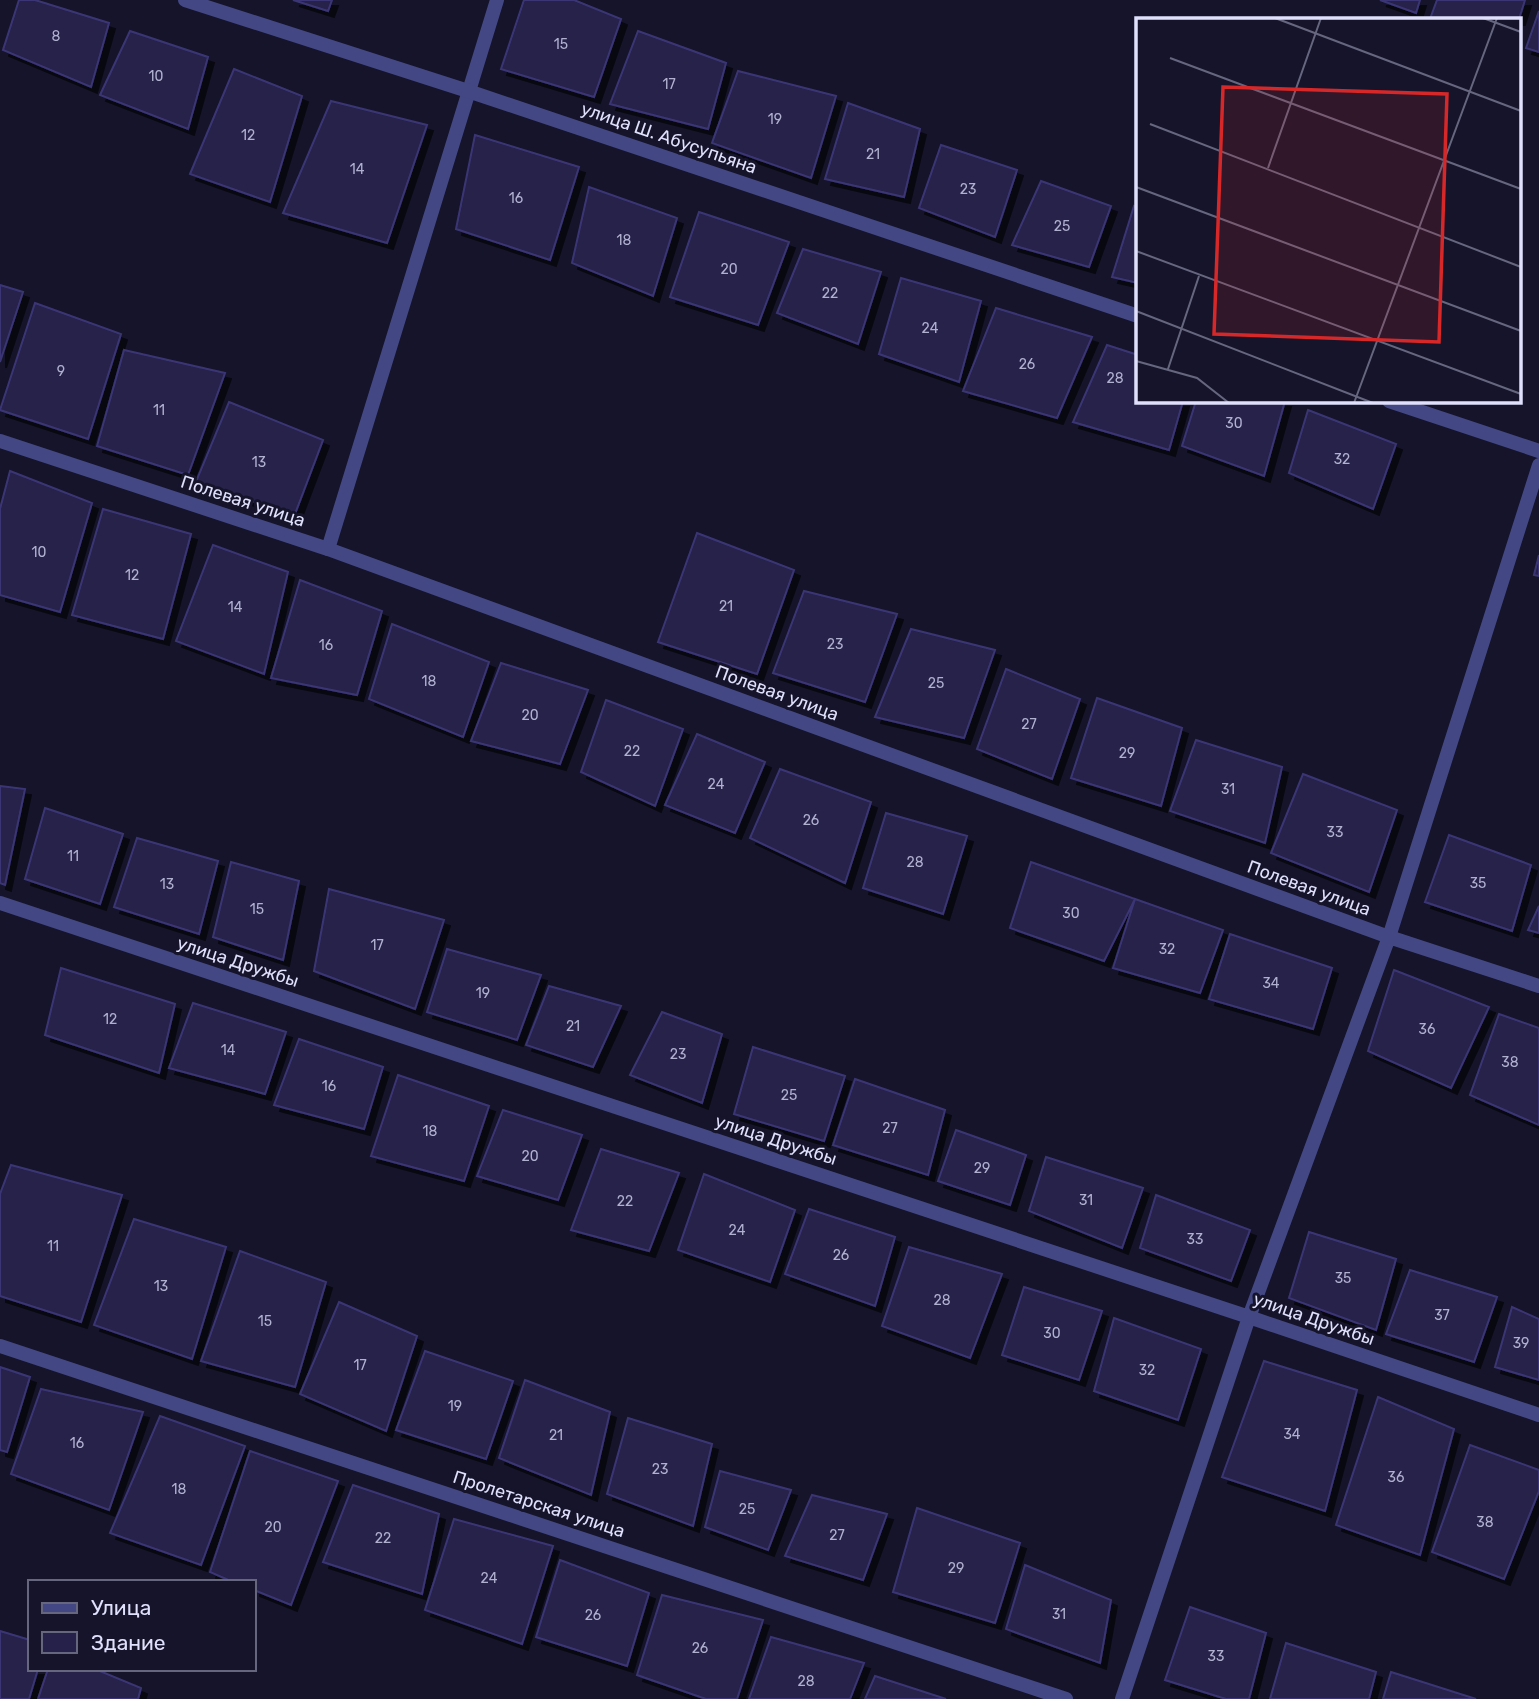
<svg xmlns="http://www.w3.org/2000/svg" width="1539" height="1699" viewBox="0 0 1539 1699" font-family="Rubik,sans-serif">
<defs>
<filter id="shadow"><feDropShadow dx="6" dy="6" stdDeviation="0" flood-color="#0009"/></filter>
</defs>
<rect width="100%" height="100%" fill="#15142b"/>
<path fill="#25214a" stroke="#3b3674" stroke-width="2" filter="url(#shadow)" d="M19 0H35L109 23 91 87 3 50Z
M293 0H332L328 11Z
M524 0H574L621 19 594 97 501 69Z
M1380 0H1420L1416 13Z
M1437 0H1525L1519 19H1430Z
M1539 11V52L1526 48Z
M130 31 208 57 188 129 100 95Z
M638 31 726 63 708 129 610 104Z
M234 69 302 96 270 202 190 174Z
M738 71 836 96 811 178 712 143Z
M331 101 427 125 387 243 283 213Z
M848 103 920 129 904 197 825 179Z
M475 135 579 167 550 260 456 229Z
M941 145 1017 170 995 237 919 208Z
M1041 181 1111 206 1089 267 1012 245Z
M589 187 677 218 653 296 572 263Z
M1134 206 1138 208V283L1112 277Z
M699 212 789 242 758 325 670 297Z
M803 249 881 272 858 344 777 313Z
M901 278 981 301 959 382 879 354Z
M0 285 23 292 0 362Z
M35 303 121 334 88 439 0 410Z
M996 308 1092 337 1057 418 963 391Z
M1107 345 1138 355V401H1183L1169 450 1073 422Z
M124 350 225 373 188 475 97 446Z
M1196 401H1285L1264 476 1182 446Z
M229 402 323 440 295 514 195 484Z
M1308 410 1396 444 1373 509 1289 473Z
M10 471 92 503 60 612 0 595V509Z
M103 509 191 534 163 639 72 615Z
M697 533 794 570 757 674 658 642Z
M213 545 288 572 264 674 176 641Z
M1539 555V576L1534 575Z
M300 580 382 611 357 695 271 678Z
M804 591 897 614 865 702 773 673Z
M392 624 489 662 463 737 369 699Z
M911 629 995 650 964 738 875 717Z
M501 663 588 690 560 764 471 741Z
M1006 669 1080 699 1052 779 977 749Z
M1097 698 1182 728 1161 806 1071 778Z
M606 700 683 729 655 806 581 772Z
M697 734 765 762 735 833 665 805Z
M1196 740 1282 767 1265 843 1170 811Z
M780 769 871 802 845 883 750 838Z
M1303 774 1397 810 1369 892 1271 853Z
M0 786 25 789 5 885 0 883Z
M45 808 123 834 100 904 25 879Z
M886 813 967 836 943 914 863 888Z
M1449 835 1531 865 1512 931 1425 902Z
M137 838 218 861 199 934 114 907Z
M231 862 299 881 283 960 213 937Z
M1031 862 1135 899 1104 961 1010 928Z
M329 889 444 920 415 1009 314 971Z
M1135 899 1223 930 1200 993 1113 968Z
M1539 906V933L1528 930Z
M1230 934 1332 968 1313 1029 1209 999Z
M447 949 541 975 517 1040 427 1012Z
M61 968 175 1004 159 1073 45 1035Z
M1394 970 1489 1007 1451 1088 1368 1051Z
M549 986 621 1006 593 1067 526 1045Z
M193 1003 286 1032 265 1094 169 1068Z
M662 1012 722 1034 702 1103 630 1075Z
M1499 1014 1539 1028V1125L1470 1095Z
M299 1039 383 1067 364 1129 274 1105Z
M753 1047 845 1076 824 1141 734 1114Z
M398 1075 489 1106 464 1181 371 1156Z
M855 1079 945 1110 928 1175 833 1145Z
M503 1110 582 1135 558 1200 477 1176Z
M956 1130 1026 1155 1010 1205 938 1181Z
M601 1149 679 1173 649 1251 571 1230Z
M1046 1157 1143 1188 1122 1248 1029 1211Z
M11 1165 122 1195 81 1322 0 1296V1194Z
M704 1174 795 1210 770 1282 678 1250Z
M1156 1195 1250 1230 1231 1281 1140 1248Z
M809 1209 895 1237 875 1306 785 1274Z
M134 1219 226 1247 192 1359 94 1325Z
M1309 1232 1396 1259 1376 1330 1289 1298Z
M909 1247 1002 1274 970 1358 882 1326Z
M240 1251 326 1282 295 1387 201 1361Z
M1410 1270 1497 1297 1474 1362 1386 1334Z
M1024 1287 1102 1311 1079 1380 1002 1355Z
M339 1302 417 1336 386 1431 300 1394Z
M1512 1307 1539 1319V1380L1495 1367Z
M1114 1318 1201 1349 1178 1420 1094 1391Z
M425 1351 513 1381 486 1459 396 1430Z
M1264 1361 1357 1390 1325 1511 1222 1477Z
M0 1367 30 1377 7 1452 0 1450Z
M525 1380 610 1412 591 1495 499 1458Z
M41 1389 143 1412 109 1510 11 1474Z
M1378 1397 1454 1429 1420 1555 1336 1525Z
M160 1416 245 1446 201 1565 110 1533Z
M628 1418 712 1444 693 1526 607 1494Z
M1470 1445 1539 1470V1491L1504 1579 1432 1552Z
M250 1451 338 1481 291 1605 254 1590V1582H233L210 1572Z
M720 1471 791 1490 768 1550 705 1527Z
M353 1485 439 1514 422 1594 323 1562Z
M812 1495 887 1514 863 1580 785 1556Z
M917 1508 1020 1543 995 1623 893 1592Z
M454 1519 553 1546 522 1644 425 1610Z
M560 1560 649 1593 627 1666 536 1637Z
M1025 1565 1111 1600 1100 1663 1006 1629Z
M662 1595 763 1620 737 1699H706L637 1675Z
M1190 1607 1266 1633 1249 1699H1226L1165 1680Z
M0 1631 30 1640V1669H38L29 1699H0Z
M771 1637 864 1663 850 1699H749Z
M1286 1643 1376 1672 1369 1699H1270Z
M48 1669H95L141 1688 138 1699H38Z
M1391 1672 1476 1699H1383Z
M875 1676 946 1699H865Z"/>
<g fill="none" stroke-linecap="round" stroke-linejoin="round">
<path stroke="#434885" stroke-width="14" d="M328 549 497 0"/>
<path stroke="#434885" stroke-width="14" d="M185 0 468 91 1138 316
M1389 401 1539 451
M0 441 328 549 1389 937 1539 986
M0 903 1249 1317 1539 1415
M0 1346 1066 1699
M1122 1699 1249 1317 1389 937 1539 465"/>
</g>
<g text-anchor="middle" stroke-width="6" stroke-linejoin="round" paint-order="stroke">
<g font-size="14" fill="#b1b0d0">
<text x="56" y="41">8</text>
<text x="561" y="49">15</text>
<text x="156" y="81">10</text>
<text x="669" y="89">17</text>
<text x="775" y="124">19</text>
<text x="248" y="140">12</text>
<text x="873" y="159">21</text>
<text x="357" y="174">14</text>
<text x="968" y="194">23</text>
<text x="516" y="203">16</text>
<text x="1062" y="231">25</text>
<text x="624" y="245">18</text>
<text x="729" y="274">20</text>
<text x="830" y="298">22</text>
<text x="930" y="333">24</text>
<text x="1027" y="369">26</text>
<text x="61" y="376">9</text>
<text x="1115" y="383">28</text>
<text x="159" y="415">11</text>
<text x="1234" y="428">30</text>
<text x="1342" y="464">32</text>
<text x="259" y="467">13</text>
<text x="39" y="557">10</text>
<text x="132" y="580">12</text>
<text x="726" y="611">21</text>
<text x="235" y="612">14</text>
<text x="835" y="649">23</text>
<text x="326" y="650">16</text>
<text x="429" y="686">18</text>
<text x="936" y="688">25</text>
<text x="530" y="720">20</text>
<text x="1029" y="729">27</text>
<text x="632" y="756">22</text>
<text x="1127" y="758">29</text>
<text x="716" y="789">24</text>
<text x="1228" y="794">31</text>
<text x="811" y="825">26</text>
<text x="1335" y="837">33</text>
<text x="73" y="861">11</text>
<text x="915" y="867">28</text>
<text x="1478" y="888">35</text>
<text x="167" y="889">13</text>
<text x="257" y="914">15</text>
<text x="1071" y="918">30</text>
<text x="377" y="950">17</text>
<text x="1167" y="954">32</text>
<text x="1271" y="988">34</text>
<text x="483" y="998">19</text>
<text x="110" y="1024">12</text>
<text x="573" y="1031">21</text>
<text x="1427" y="1034">36</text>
<text x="228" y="1055">14</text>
<text x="678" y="1059">23</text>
<text x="1510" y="1067">38</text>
<text x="329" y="1091">16</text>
<text x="789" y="1100">25</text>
<text x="890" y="1133">27</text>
<text x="430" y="1136">18</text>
<text x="530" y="1161">20</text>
<text x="982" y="1173">29</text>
<text x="1086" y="1205">31</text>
<text x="625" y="1206">22</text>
<text x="737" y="1235">24</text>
<text x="1195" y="1244">33</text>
<text x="53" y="1251">11</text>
<text x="841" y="1260">26</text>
<text x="1343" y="1283">35</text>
<text x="161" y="1291">13</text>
<text x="942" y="1305">28</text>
<text x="1442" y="1320">37</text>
<text x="265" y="1326">15</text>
<text x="1052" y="1338">30</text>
<text x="1521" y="1348">39</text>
<text x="360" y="1370">17</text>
<text x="1147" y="1375">32</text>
<text x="455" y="1411">19</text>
<text x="1292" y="1439">34</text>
<text x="556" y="1440">21</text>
<text x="77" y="1448">16</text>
<text x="660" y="1474">23</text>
<text x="1396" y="1482">36</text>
<text x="179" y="1494">18</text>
<text x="747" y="1514">25</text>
<text x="1485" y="1527">38</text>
<text x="273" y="1532">20</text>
<text x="837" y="1540">27</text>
<text x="383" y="1543">22</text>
<text x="956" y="1573">29</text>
<text x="489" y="1583">24</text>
<text x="1059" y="1619">31</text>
<text x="593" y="1620">26</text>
<text x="700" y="1653">26</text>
<text x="1216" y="1661">33</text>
<text x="806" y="1686">28</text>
</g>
<g font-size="18" fill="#e0e0fc" stroke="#15142b">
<text transform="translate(669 138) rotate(19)" y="6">улица Ш. Абусупьяна</text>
<text transform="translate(243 501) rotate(18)" y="6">Полевая улица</text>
<text transform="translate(777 693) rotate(20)" y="6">Полевая улица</text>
<text transform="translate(1309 888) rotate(20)" y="6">Полевая улица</text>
<text transform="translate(238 962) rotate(18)" y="6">улица Дружбы</text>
<text transform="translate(776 1140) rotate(18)" y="6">улица Дружбы</text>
<text transform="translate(1314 1319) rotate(19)" y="6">улица Дружбы</text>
<text transform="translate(539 1504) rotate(18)" y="6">Пролетарская улица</text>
</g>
</g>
<g transform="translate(1136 18)">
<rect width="385" height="385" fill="#15142b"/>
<path fill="none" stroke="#66667f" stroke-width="2" d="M139 0 385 93M347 0 385 14M34 40 385 171M14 106 385 249M132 150 185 0M0 169 385 313M0 233 385 376M0 293 237 385M0 343 61 360 93 385M32 351 63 258M218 385 361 0"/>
<path fill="#d62828" fill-opacity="0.15" stroke="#d62828" stroke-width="3.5" d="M87 69 311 76 303 324 78 316Z"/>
<rect width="385" height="385" fill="none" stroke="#e0e0fc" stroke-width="3.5"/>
</g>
<rect x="28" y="1580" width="228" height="91" fill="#15142b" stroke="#66667f" stroke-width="2"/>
<rect x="42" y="1603" width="35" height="10" fill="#434885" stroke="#66667f" stroke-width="2"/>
<text x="91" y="1615" font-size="21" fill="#e0e0fc">Улица</text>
<rect x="42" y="1632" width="35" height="21" fill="#25214a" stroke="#66667f" stroke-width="2"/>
<text x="91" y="1650" font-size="21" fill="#e0e0fc">Здание</text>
</svg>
